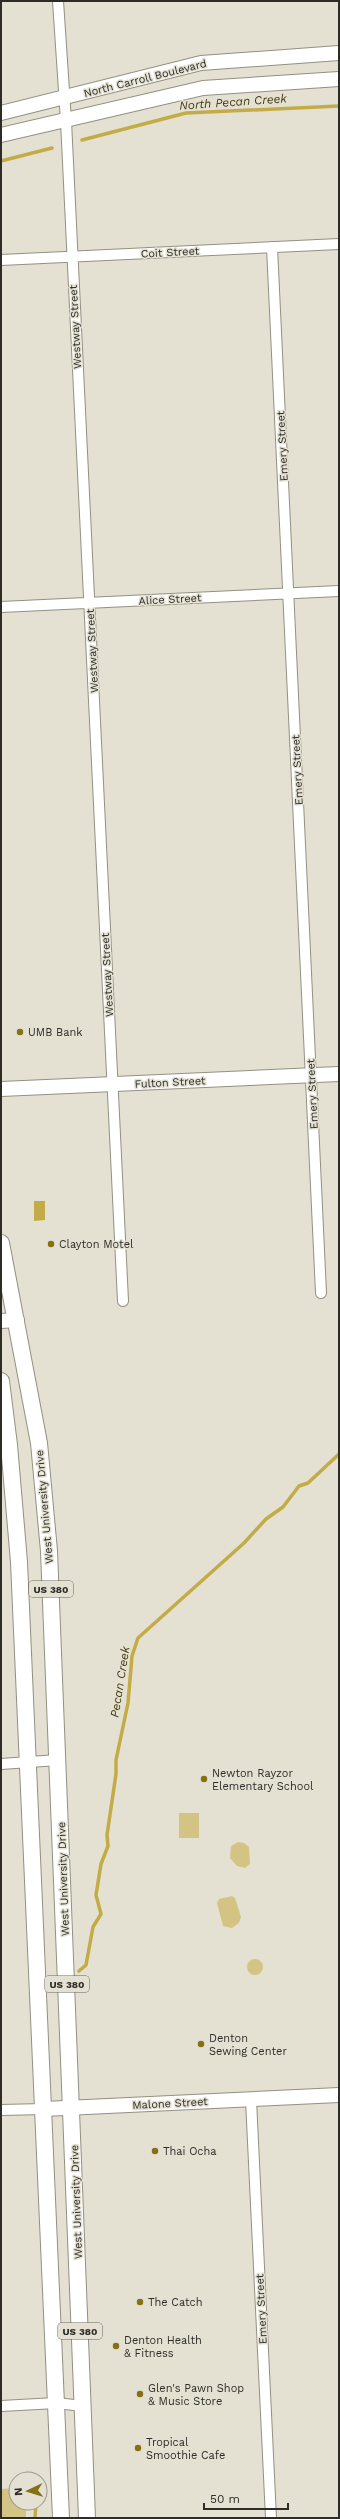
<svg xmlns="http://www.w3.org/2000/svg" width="340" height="2519" viewBox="0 0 340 2519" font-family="'Work Sans',sans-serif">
<rect width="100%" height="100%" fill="#e4e1d3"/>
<path fill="#d3c483" d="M179 1813H199V1838H179Z
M238 1842 244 1843 249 1847 250 1864 245 1868 237 1866 230 1858 231 1846Z
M232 1896 235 1898 241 1917 239 1923 232 1928 223 1926 217 1903 219 1899Z
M247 1967a8 8 0 1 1 16 0a8 8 0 1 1-16 0Z
M16 2488V2503H26V2518H1V2489Z"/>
<path fill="#c3ac47" d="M34 1201H45V1220L34 1221Z"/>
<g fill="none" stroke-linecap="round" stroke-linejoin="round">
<path stroke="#c3ac47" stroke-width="3.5" d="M82 140 186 113 339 106
M1 161 52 148
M79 1971 86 1965 93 1927 101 1914 96 1895 101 1864 108 1846 107 1835 116 1774V1760L128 1703 132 1656 138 1638 244 1543 266 1519 283 1507 299 1486 308 1483 339 1454
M35 2518 36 2503"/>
<defs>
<path id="street" d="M58 1 66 121 123 1301
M272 247 321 1293
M1 260 339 244
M1 607 339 591
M1 1764 58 1760
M251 2100 271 2518
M1 2110 44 2109
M1 2406 56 2403 83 2406"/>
<path id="secondary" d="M1 113 201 63 339 53
M1 135 203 88 339 79
M1 1089 339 1074
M1 1321 17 1320
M44 2109 339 2095"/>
<path id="primary" d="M1 1243 39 1443 49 1551 87 2518
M1 1381 9 1445 19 1562 61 2518"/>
</defs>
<use href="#street" stroke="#939082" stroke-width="12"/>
<use href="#secondary" stroke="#939082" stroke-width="16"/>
<use href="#primary" stroke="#939082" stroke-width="18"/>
<use href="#street" stroke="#fff" stroke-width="10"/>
<use href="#secondary" stroke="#fff" stroke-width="14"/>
<use href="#primary" stroke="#fff" stroke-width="16"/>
</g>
<g fill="#857112" stroke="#e4e1d3" stroke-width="1.5">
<circle cx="20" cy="1032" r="4"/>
<circle cx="51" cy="1244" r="4"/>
<circle cx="204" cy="1779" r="4"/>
<circle cx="201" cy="2044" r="4"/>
<circle cx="155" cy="2151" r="4"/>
<circle cx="140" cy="2302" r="4"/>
<circle cx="116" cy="2346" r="4"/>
<circle cx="140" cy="2394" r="4"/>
<circle cx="138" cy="2448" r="4"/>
</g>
<g text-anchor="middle" stroke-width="3" stroke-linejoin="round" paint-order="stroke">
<g fill="#e4e1d3" stroke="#64625b" stroke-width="1">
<rect x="29" y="1581" width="44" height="16" rx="3"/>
<rect x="45" y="1976" width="44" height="16" rx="3"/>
<rect x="58" y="2323" width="44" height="16" rx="3"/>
</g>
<g font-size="10" font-weight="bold" fill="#2d2c27">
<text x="51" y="1593">US 380</text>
<text x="67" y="1988">US 380</text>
<text x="80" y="2335">US 380</text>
</g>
<g font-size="11" fill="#2d2c27" stroke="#e4e1d3">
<text transform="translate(145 78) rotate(-14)" y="4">North Carroll Boulevard</text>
<text transform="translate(170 252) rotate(-3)" y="4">Coit Street</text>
<text transform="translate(75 327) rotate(-93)" y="4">Westway Street</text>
<text transform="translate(282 446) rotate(-93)" y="4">Emery Street</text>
<text transform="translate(170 599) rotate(-3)" y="4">Alice Street</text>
<text transform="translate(92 651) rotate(-93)" y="4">Westway Street</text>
<text transform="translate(297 770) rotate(-93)" y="4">Emery Street</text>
<text transform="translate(107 975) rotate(-93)" y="4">Westway Street</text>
<text transform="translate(170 1082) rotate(-3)" y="4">Fulton Street</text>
<text transform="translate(312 1094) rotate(-93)" y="4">Emery Street</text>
<text transform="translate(44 1507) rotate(-95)" y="4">West University Drive</text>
<text transform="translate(63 1879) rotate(-92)" y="4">West University Drive</text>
<text transform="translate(170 2103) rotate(-3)" y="4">Malone Street</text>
<text transform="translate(76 2202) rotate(-92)" y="4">West University Drive</text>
<text transform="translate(261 2309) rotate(-93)" y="4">Emery Street</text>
</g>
<g font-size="11" fill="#2d2c27" stroke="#e4e1d3" text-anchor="start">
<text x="28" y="1036">UMB Bank</text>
<text x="59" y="1248">Clayton Motel</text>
<text x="212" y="1777">Newton Rayzor<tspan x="212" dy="13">Elementary School</tspan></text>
<text x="209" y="2042">Denton<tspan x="209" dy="13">Sewing Center</tspan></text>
<text x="163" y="2155">Thai Ocha</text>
<text x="148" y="2306">The Catch</text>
<text x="124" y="2344">Denton Health<tspan x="124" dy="13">&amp; Fitness</tspan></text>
<text x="148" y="2392">Glen's Pawn Shop<tspan x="148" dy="13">&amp; Music Store</tspan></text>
<text x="146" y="2446">Tropical<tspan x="146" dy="13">Smoothie Cafe</tspan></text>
</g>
<g font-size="12" font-style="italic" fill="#453b10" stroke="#e4e1d3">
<text transform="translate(233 102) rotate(-4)" y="4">North Pecan Creek</text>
<text transform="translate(120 1682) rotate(-81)" y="4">Pecan Creek</text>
</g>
</g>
<rect width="340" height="2519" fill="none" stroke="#2d2c27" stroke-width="4"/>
<g transform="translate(28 2491) rotate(266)"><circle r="19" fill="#e4e1d3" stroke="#9b998e"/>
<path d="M0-3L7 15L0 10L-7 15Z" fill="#857112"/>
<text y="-6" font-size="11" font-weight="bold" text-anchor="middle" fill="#2d2c27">N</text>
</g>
<path d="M204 2503v6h84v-6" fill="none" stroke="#2d2c27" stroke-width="2"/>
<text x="210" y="2503" font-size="12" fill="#2d2c27" stroke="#e4e1d3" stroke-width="3" paint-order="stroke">50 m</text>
</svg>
